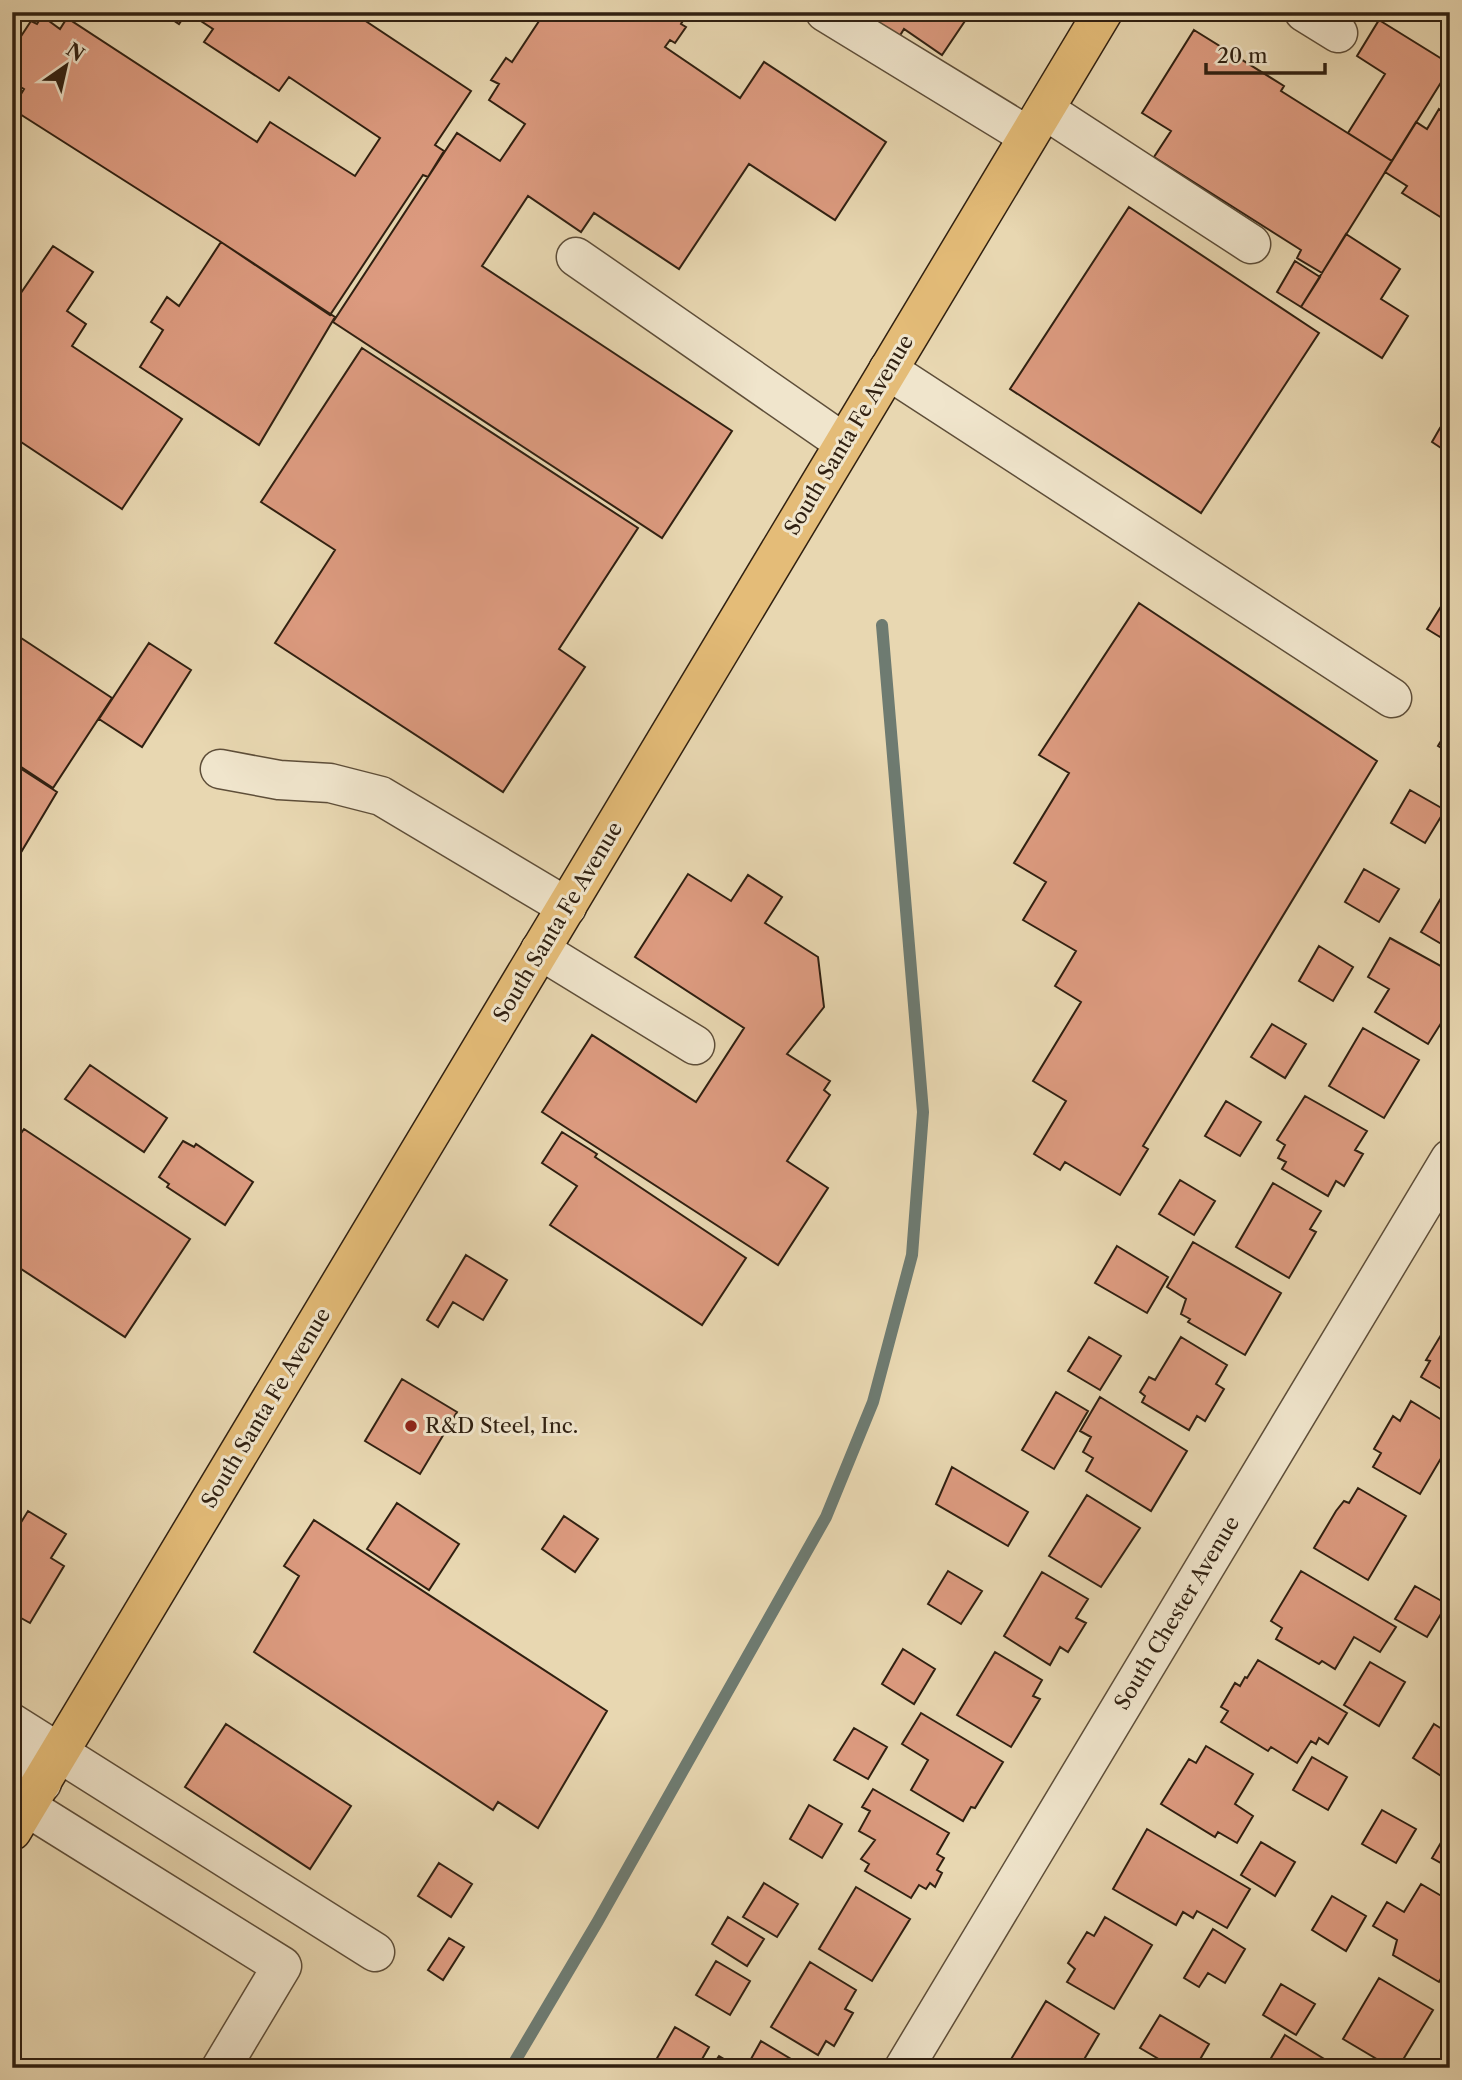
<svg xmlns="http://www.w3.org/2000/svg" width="1462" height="2080" viewBox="0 0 1462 2080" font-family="'Libre Caslon Text',serif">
<rect width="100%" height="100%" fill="#e8d7b1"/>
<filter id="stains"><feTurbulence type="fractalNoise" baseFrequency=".00286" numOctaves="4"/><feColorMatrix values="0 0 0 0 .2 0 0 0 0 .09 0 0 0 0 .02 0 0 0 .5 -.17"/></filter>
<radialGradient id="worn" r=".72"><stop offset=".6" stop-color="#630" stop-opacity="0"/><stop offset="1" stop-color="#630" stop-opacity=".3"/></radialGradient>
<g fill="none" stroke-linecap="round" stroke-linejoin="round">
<path stroke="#6e7b71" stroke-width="12" d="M511 2068 598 1921 826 1517 873 1402 912 1255 923 1112 882 625"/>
</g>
<path fill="#dd9b80" stroke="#302011" stroke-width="2" d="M161 12H187L179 24Z
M187 12H352L471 91 435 145 444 151 428 177 423 175 330 315 221 242 12 109 24 89 12 82V50L31 21 37 24 42 16 60 29 67 18 257 142 270 122 355 176 380 138 289 77 279 91 204 42 213 29Z
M545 12H688L681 24 686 27 675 43 670 40 665 47 740 98 764 62 886 142 835 220 749 164 679 269 594 213 581 232 528 196 482 266 732 431 662 538 333 322 457 133 500 161 525 124 489 100 499 84 491 80 506 58 512 62Z
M852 12H971L942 55 904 29 896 42Z
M1379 20 1450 64V68L1392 161 1348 133 1385 74 1357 56Z
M1194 30 1284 86 1281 91 1392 161 1322 273 1297 258 1301 250 1154 157 1171 131 1142 113Z
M1439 109 1450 116V223L1402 193 1407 186 1385 172 1416 122 1427 129Z
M1129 207 1319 333 1201 513 1010 389Z
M1346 234 1400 269 1381 299 1408 316 1382 358 1301 307Z
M221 242 335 317 259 445 140 367 163 330 151 322 167 297 179 306Z
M53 246 93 272 67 311 86 324 72 346 182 419 122 509 12 436V306Z
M1295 261 1320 277 1301 307 1277 292Z
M362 348 638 528 559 649 585 667 503 792 275 643 335 550 261 502Z
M1440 428 1450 435V454L1432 442Z
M1450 592V622L1440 637 1427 629Z
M1139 603 1377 761 1143 1146 1148 1149 1120 1195 1065 1162 1060 1170 1034 1154 1066 1101 1033 1081 1081 1002 1055 986 1076 951 1023 920 1046 882 1014 863 1069 773 1039 755Z
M12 632 112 698 53 788 12 761Z
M149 643 191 670 142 747 99 719Z
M1450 726V753L1438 746Z
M12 763 57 792 20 854 12 849Z
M1410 790 1445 810 1425 843 1391 823Z
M1364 869 1399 889 1379 922 1345 902Z
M688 874 731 901 748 875 782 897 765 923 818 957 824 1007 787 1054 830 1081 824 1090 830 1095 787 1161 828 1188 778 1265 542 1112 592 1035 696 1102 744 1028 635 957Z
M1450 883V949L1421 932Z
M1390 938 1450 971V1009L1428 1044 1375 1012 1389 989 1368 977Z
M1319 946 1353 967 1333 1001 1299 981Z
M1272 1024 1306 1044 1285 1078 1251 1057Z
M1363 1028 1419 1060 1384 1118 1329 1086Z
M90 1065 167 1118 144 1152 65 1099Z
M1305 1096 1367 1131 1355 1150 1363 1154 1344 1186 1336 1181 1328 1196 1282 1169 1286 1162 1278 1158 1285 1145 1277 1140Z
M1226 1101 1261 1122 1240 1156 1205 1136Z
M24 1129 190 1239 125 1337 12 1263V1146Z
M562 1132 597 1154 595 1157 746 1258 702 1325 550 1225 577 1186 542 1163Z
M183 1141 194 1147 196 1144 253 1182 225 1225 167 1187 169 1184 159 1177Z
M1180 1180 1215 1201 1194 1235 1159 1214Z
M1273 1183 1321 1211 1310 1229 1316 1232 1289 1278 1236 1247Z
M1193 1242 1281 1293 1245 1355 1188 1322 1190 1319 1181 1314 1186 1299 1167 1287Z
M1117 1246 1168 1277 1147 1313 1095 1283Z
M466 1255 507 1280 483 1320 453 1302 438 1327 427 1320Z
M1450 1320V1394L1421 1377 1430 1361 1426 1360Z
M1089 1337 1121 1356 1100 1390 1068 1371Z
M1181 1337 1227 1365 1216 1384 1224 1389 1205 1421 1197 1416 1189 1430 1142 1402 1145 1396 1140 1392 1149 1377 1155 1380Z
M402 1379 457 1412 420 1474 365 1441Z
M1056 1392 1088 1411 1054 1469 1022 1450Z
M1100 1397 1187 1451 1151 1511 1086 1471 1093 1458 1083 1452 1091 1437 1080 1431Z
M1411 1401 1450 1425V1443L1420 1494 1373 1467 1381 1453 1374 1449 1393 1416 1400 1421Z
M952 1467 1028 1512 1008 1546 936 1504Z
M1358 1488 1406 1516 1368 1580 1314 1548 1336 1511 1344 1501 1349 1503Z
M1087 1495 1140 1528 1101 1587 1049 1556Z
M397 1503 459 1544 429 1590 367 1549Z
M28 1511 66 1534 51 1558 64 1566 30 1623 12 1613V1537Z
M564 1516 598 1539 575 1572 542 1549Z
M314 1520 607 1711 538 1828 498 1802 493 1810 254 1652 299 1576 284 1566Z
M948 1571 982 1591 961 1624 928 1604Z
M1301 1571 1396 1627 1380 1652 1354 1637 1335 1669 1322 1661 1319 1664 1276 1639 1282 1628 1271 1621Z
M1042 1572 1088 1599 1076 1618 1086 1623 1068 1652 1060 1647 1050 1665 1004 1636Z
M1415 1586 1447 1604 1427 1637 1395 1619Z
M903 1649 935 1669 914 1704 882 1684Z
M995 1652 1042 1680 1033 1696 1040 1699 1011 1747 957 1715Z
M1258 1660 1347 1713 1328 1744 1319 1738 1316 1744 1311 1741 1297 1763 1271 1747 1268 1751 1221 1722 1228 1711 1221 1707 1235 1683 1240 1686 1245 1677 1247 1678Z
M1370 1662 1405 1682 1379 1726 1344 1705Z
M921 1713 1003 1762 975 1808 971 1807 963 1821 911 1790 928 1760 902 1744Z
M226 1724 351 1806 310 1869 185 1787Z
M1434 1724 1450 1734 1449 1781 1413 1758Z
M854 1728 887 1747 868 1779 834 1760Z
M1206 1746 1253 1774 1235 1804 1253 1816 1237 1843 1218 1832 1215 1837 1161 1804 1189 1759 1196 1763Z
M1312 1757 1347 1777 1328 1810 1293 1790Z
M873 1789 949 1833 937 1854 944 1858 937 1870 942 1873 935 1887 930 1883 926 1889 919 1885 911 1898 865 1871 869 1864 861 1859 875 1840 859 1831 870 1811 862 1807Z
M809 1805 842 1824 822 1858 790 1839Z
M1382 1810 1416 1829 1396 1863 1362 1844Z
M1450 1827V1868L1432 1858Z
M1147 1829 1250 1889 1227 1928 1197 1911 1193 1918 1183 1912 1176 1925 1113 1889Z
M1261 1842 1295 1862 1275 1896 1241 1875Z
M439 1863 472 1884 451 1917 418 1896Z
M764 1883 798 1904 777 1937 743 1917Z
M1421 1884 1450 1901V1970L1447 1968 1439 1982 1393 1955 1397 1940 1373 1926 1387 1902 1404 1912Z
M856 1887 910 1919 872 1981 819 1949Z
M1332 1896 1366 1916 1346 1951 1312 1930Z
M728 1917 764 1939 747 1966 712 1944Z
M1105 1917 1152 1945 1114 2009 1067 1982 1075 1969 1068 1963 1087 1932 1094 1936Z
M1213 1929 1245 1949 1225 1983 1208 1973 1199 1987 1184 1978Z
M449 1938 464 1947 443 1980 428 1970Z
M716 1961 750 1981 730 2015 696 1995Z
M810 1962 856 1990 845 2009 853 2013 834 2046 826 2041 818 2055 771 2027Z
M1379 1978 1433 2010 1398 2068H1392L1343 2039Z
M1281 1984 1315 2004 1296 2035 1263 2015Z
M1046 2001 1099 2034 1079 2068H1021L1010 2061Z
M1160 2015 1209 2044 1195 2068H1174L1140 2048Z
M675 2027 709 2047 697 2068H668L656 2060Z
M1285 2035 1339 2068H1265Z
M761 2041 806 2068H746Z
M719 2056 739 2068H711Z"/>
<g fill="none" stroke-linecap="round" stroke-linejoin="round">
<defs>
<path id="minor" d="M825 12 1028 136
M1304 12 1338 33
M1045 110 1251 244
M576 257 844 443
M888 370 1392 698
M220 769 279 780 330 783 381 796 567 907
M540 950 695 1045
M12 1723 375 1952
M12 1765 42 1783
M27 1807 282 1966 221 2068
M904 2068 1450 1159"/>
<path id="major" d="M12 1831 1103 12"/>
</defs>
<use href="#minor" stroke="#5e4e39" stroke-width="41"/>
<use href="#major" stroke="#302011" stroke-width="41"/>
<use href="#minor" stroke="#f0e5cc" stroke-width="38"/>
<use href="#major" stroke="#e4bc78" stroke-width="38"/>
</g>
<circle fill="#8f2418" stroke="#f0e5cc" stroke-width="2.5" cx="411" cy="1426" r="7"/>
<g text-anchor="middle" stroke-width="6" stroke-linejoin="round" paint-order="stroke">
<g font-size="21" fill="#302011" stroke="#f0e5cc">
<text transform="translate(849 435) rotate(-59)" y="7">South Santa Fe Avenue</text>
<text transform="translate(558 922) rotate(-59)" y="7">South Santa Fe Avenue</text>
<text transform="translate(266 1408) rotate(-59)" y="7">South Santa Fe Avenue</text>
<text transform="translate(1177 1613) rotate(-59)" y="7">South Chester Avenue</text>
</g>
<g font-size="21" fill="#302011" stroke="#f0e5cc" text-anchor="start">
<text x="425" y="1433">R&amp;D Steel, Inc.</text>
</g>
</g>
<rect width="1462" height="2080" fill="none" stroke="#e8d7b1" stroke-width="42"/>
<rect x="14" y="14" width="1434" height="2052" fill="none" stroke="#302011" stroke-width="3.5"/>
<rect x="21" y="21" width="1420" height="2038" fill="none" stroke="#302011" stroke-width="2"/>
<g transform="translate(66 66) rotate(34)" stroke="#f0e5cc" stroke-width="5" paint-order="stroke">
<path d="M0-5L12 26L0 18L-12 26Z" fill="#302011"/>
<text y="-10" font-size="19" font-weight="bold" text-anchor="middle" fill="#302011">N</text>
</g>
<path d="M1206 63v10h119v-10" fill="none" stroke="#302011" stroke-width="3.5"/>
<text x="1217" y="63" font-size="21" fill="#302011" stroke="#f0e5cc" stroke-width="5" paint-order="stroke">20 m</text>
<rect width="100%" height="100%" filter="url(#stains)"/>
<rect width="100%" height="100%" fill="url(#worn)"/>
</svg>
